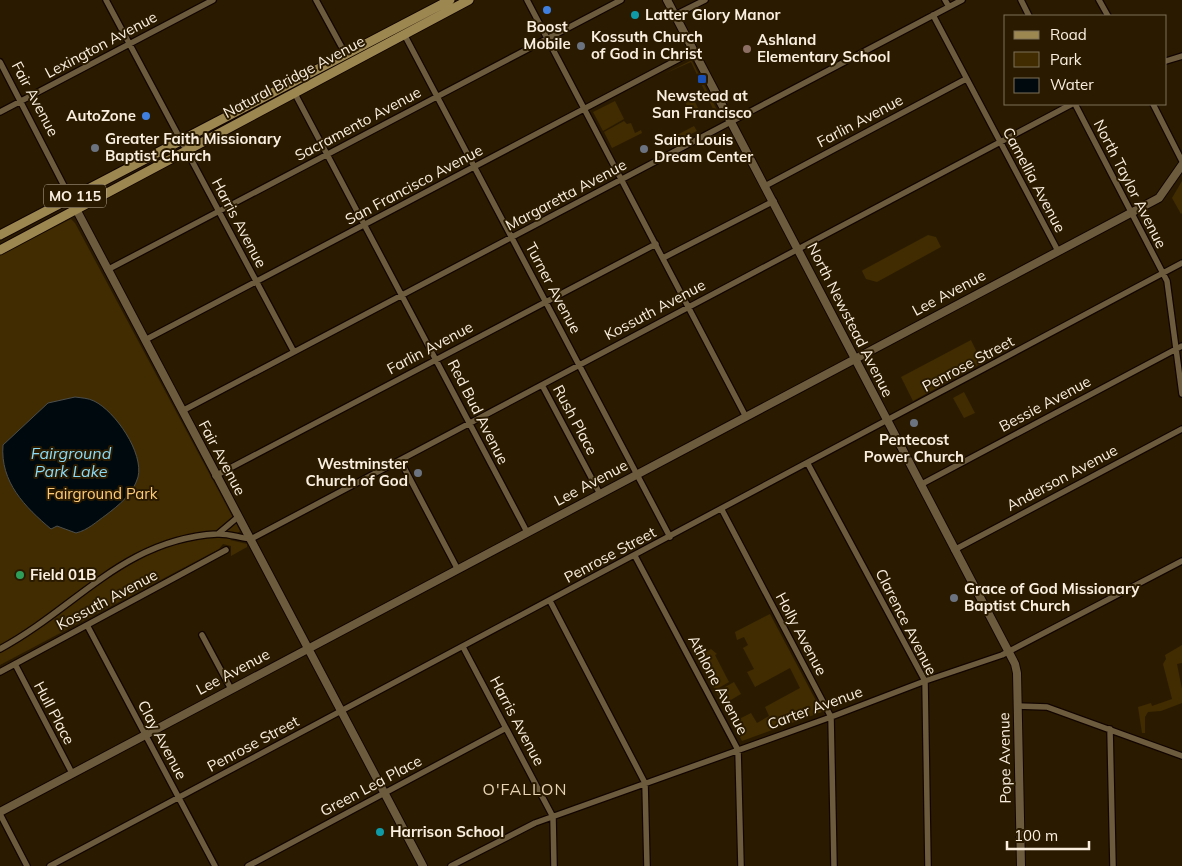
<svg xmlns="http://www.w3.org/2000/svg" width="1182" height="866" viewBox="0 0 1182 866" font-family="Mulish,sans-serif">
<rect width="100%" height="100%" fill="#2a1b00"/>
<path fill="#412c01" d="M690 61H692L717 110 714 111 691 62 664 74Z
M693 98 702 116 695 120 685 102Z
M615 101 624 119 603 131 593 112Z
M624 121 627 124 631 123 635 133 641 130 642 133 612 148 604 132Z
M694 126 697 131 679 140 677 135Z
M1182 181V213L1181 214 1172 198Z
M71 219 75 223 240 531 230 540 247 544V547L231 556V546L223 544 219 549 0 665V255Z
M928 235 936 237 941 247 877 282 866 279 862 271 863 270Z
M971 340 982 363 913 401 901 377Z
M964 392 975 413 964 418 953 398Z
M770 614 822 712 742 741 731 720 737 717 739 719 751 713 757 723 769 716 765 707 800 688 790 668 755 687 747 672 754 669 743 648 748 645 744 637 737 640 735 632Z
M1182 645V663L1177 664 1182 689V703L1161 711 1148 712 1145 717V733H1142L1138 707 1151 703 1152 706 1172 699 1163 664 1166 659 1165 655Z
M711 649 717 654 715 655 729 682 715 690 697 657Z
M734 682 741 694 729 701V705L724 707 716 692Z"/>
<path fill="#00090e" stroke="#4b4e4d" d="M75 397C82 398 88 398 94 401 115 411 144 453 138 477 133 494 119 505 106 515 96 522 88 530 76 533L57 526 51 529C25 507 0 482 3 445L48 403Z"/>
<g fill="none" stroke-linecap="round" stroke-linejoin="round">
<defs>
<path id="minor" d="M106 0 294 352
M316 0 346 55
M527 0 746 417
M945 0 949 7
M1021 0 1029 16
M1099 0 1108 16
M675 15 705 0
M933 15 1058 251
M404 34 670 537
M1166 61 1182 56
M0 62 76 209
M294 92 527 532
M1075 104 1167 281 1182 394
M1153 104 1182 161
M0 112 213 0
M765 186 966 79
M663 258 774 201
M107 270 621 0
M145 340 694 51
M542 385 600 494
M182 411 962 0
M400 460 457 568
M808 464 925 681 928 866
M215 476 656 244
M920 485 1182 346
M722 510 831 717 834 866
M219 533 238 517
M954 550 1182 429
M635 556 738 750 741 866
M550 601 645 783 647 866
M87 625 215 866
M202 635 231 689
M463 647 553 817 554 866
M0 649C76 608 124 539 217 534 228 533 239 538 251 539L1072 104
M15 664 72 773
M0 672 226 550
M1017 706 1047 707 1182 756
M1110 729 1113 866
M0 814 27 866
M50 866 1182 263
M248 866 506 728
M451 866 535 823 831 717 925 681 1002 655 1182 561"/>
<path id="tertiary" d="M667 0 1015 664 1017 673 1021 866
M76 209 423 866
M0 812 1159 198 1182 165"/>
<path id="primary" d="M0 235 450 0
M0 250 469 0"/>
</defs>
<use href="#minor" stroke="#120500" stroke-width="8"/>
<use href="#tertiary" stroke="#120500" stroke-width="10"/>
<use href="#primary" stroke="#120500" stroke-width="11"/>
<use href="#minor" stroke="#6d5b3e" stroke-width="5.5"/>
<use href="#tertiary" stroke="#6d5b3e" stroke-width="8"/>
<use href="#primary" stroke="#9d8751" stroke-width="9"/>
</g>
<g fill="#3f7fe0" stroke="#2a1b00" stroke-width="2">
<circle cx="547" cy="10" r="5"/>
<circle cx="146" cy="116" r="5"/>
</g>
<g fill="#0f9aa8" stroke="#2a1b00" stroke-width="2">
<circle cx="635" cy="15" r="5"/>
<circle cx="380" cy="832" r="5"/>
</g>
<g fill="#6b7280" stroke="#2a1b00" stroke-width="2">
<circle cx="581" cy="46" r="5"/>
<circle cx="95" cy="148" r="5"/>
<circle cx="644" cy="149" r="5"/>
<circle cx="914" cy="423" r="5"/>
<circle cx="418" cy="473" r="5"/>
<circle cx="954" cy="598" r="5"/>
</g>
<circle fill="#8d6e63" stroke="#2a1b00" stroke-width="2" cx="747" cy="49" r="5"/>
<rect fill="#1a4fb4" stroke="#2a1b00" stroke-width="2" x="697" y="74" width="10" height="10" rx="2.5"/>
<circle fill="#2e9e5b" stroke="#2a1b00" stroke-width="2" cx="20" cy="575" r="5"/>
<g text-anchor="middle" stroke-width="4" stroke-linejoin="round" paint-order="stroke">
<rect fill="#2a1b00" stroke="#bcaf9c" stroke-width="1" x="44" y="184.5" width="62" height="23" rx="4"/>
<g font-size="14" font-weight="bold" fill="#faefdf">
<text x="75" y="201">MO 115</text>
</g>
<g font-size="15" font-weight="bold" fill="#faefdf" stroke="#2a1b00" text-anchor="start">
<text x="645" y="20">Latter Glory Manor</text>
<text x="547" y="32" text-anchor="middle">Boost<tspan x="547" dy="17">Mobile</tspan></text>
<text x="591" y="42">Kossuth Church<tspan x="591" dy="17">of God in Christ</tspan></text>
<text x="757" y="45">Ashland<tspan x="757" dy="17">Elementary School</tspan></text>
<text x="702" y="101" text-anchor="middle">Newstead at<tspan x="702" dy="17">San Francisco</tspan></text>
<text x="136" y="121" text-anchor="end">AutoZone</text>
<text x="105" y="144">Greater Faith Missionary<tspan x="105" dy="17">Baptist Church</tspan></text>
<text x="654" y="145">Saint Louis<tspan x="654" dy="17">Dream Center</tspan></text>
<text x="914" y="445" text-anchor="middle">Pentecost<tspan x="914" dy="17">Power Church</tspan></text>
<text x="408" y="469" text-anchor="end">Westminster<tspan x="408" dy="17">Church of God</tspan></text>
<text x="30" y="580">Field 01B</text>
<text x="964" y="594">Grace of God Missionary<tspan x="964" dy="17">Baptist Church</tspan></text>
<text x="390" y="837">Harrison School</text>
</g>
<g font-size="15" fill="#faefdf" stroke="#2a1b00">
<text transform="translate(101 45) rotate(-28)" y="5">Lexington Avenue</text>
<text transform="translate(294 77) rotate(-28)" y="5">Natural Bridge Avenue</text>
<text transform="translate(35 99) rotate(62)" y="5">Fair Avenue</text>
<text transform="translate(860 121) rotate(-28)" y="5">Farlin Avenue</text>
<text transform="translate(358 124) rotate(-28)" y="5">Sacramento Avenue</text>
<text transform="translate(1034 180) rotate(62)" y="5">Camellia Avenue</text>
<text transform="translate(1130 184) rotate(63)" y="5">North Taylor Avenue</text>
<text transform="translate(414 185) rotate(-28)" y="5">San Francisco Avenue</text>
<text transform="translate(566 195) rotate(-28)" y="5">Margaretta Avenue</text>
<text transform="translate(239 223) rotate(62)" y="5">Harris Avenue</text>
<text transform="translate(553 288) rotate(62)" y="5">Turner Avenue</text>
<text transform="translate(949 293) rotate(-28)" y="5">Lee Avenue</text>
<text transform="translate(655 310) rotate(-28)" y="5">Kossuth Avenue</text>
<text transform="translate(850 320) rotate(63)" y="5">North Newstead Avenue</text>
<text transform="translate(430 348) rotate(-28)" y="5">Farlin Avenue</text>
<text transform="translate(968 364) rotate(-28)" y="5">Penrose Street</text>
<text transform="translate(1045 404) rotate(-28)" y="5">Bessie Avenue</text>
<text transform="translate(478 412) rotate(63)" y="5">Red Bud Avenue</text>
<text transform="translate(575 420) rotate(62)" y="5">Rush Place</text>
<text transform="translate(222 458) rotate(62)" y="5">Fair Avenue</text>
<text transform="translate(1062 478) rotate(-28)" y="5">Anderson Avenue</text>
<text transform="translate(591 483) rotate(-28)" y="5">Lee Avenue</text>
<text transform="translate(610 555) rotate(-28)" y="5">Penrose Street</text>
<text transform="translate(107 600) rotate(-28)" y="5">Kossuth Avenue</text>
<text transform="translate(906 622) rotate(63)" y="5">Clarence Avenue</text>
<text transform="translate(801 634) rotate(62)" y="5">Holly Avenue</text>
<text transform="translate(233 672) rotate(-28)" y="5">Lee Avenue</text>
<text transform="translate(718 685) rotate(62)" y="5">Athlone Avenue</text>
<text transform="translate(815 708) rotate(-20)" y="5">Carter Avenue</text>
<text transform="translate(54 713) rotate(62)" y="5">Hull Place</text>
<text transform="translate(517 721) rotate(62)" y="5">Harris Avenue</text>
<text transform="translate(162 740) rotate(62)" y="5">Clay Avenue</text>
<text transform="translate(253 744) rotate(-28)" y="5">Penrose Street</text>
<text transform="translate(1005 758) rotate(-91)" y="5">Pope Avenue</text>
<text transform="translate(371 786) rotate(-28)" y="5">Green Lea Place</text>
</g>
<g font-size="15" fill="#fecc79" stroke="#2a1b00">
<text x="102" y="499">Fairground Park</text>
</g>
<g font-size="16" font-style="italic" fill="#8bdbf6" stroke="#2a1b00">
<text x="71" y="459">Fairground<tspan x="71" dy="18">Park Lake</tspan></text>
</g>
<g font-size="16" letter-spacing="1" fill="#e7d2b2" stroke="#2a1b00">
<text x="525" y="795">O'FALLON</text>
</g>
</g>
<rect x="1004" y="15" width="162" height="90" fill="#2a1b00" stroke="#7d7059"/>
<rect x="1014" y="31" width="25" height="8" fill="#9d8751" stroke="#7d7059"/>
<text x="1050" y="40" font-size="15" fill="#faefdf">Road</text>
<rect x="1014" y="52" width="25" height="15" fill="#412c01" stroke="#7d7059"/>
<text x="1050" y="65" font-size="15" fill="#faefdf">Park</text>
<rect x="1014" y="78" width="25" height="15" fill="#00090e" stroke="#7d7059"/>
<text x="1050" y="90" font-size="15" fill="#faefdf">Water</text>
<path d="M1007 841v8h82v-8" fill="none" stroke="#faefdf" stroke-width="2.5"/>
<text x="1014" y="841" font-size="15" fill="#faefdf" stroke="#2a1b00" stroke-width="4" paint-order="stroke">100 m</text>
</svg>
